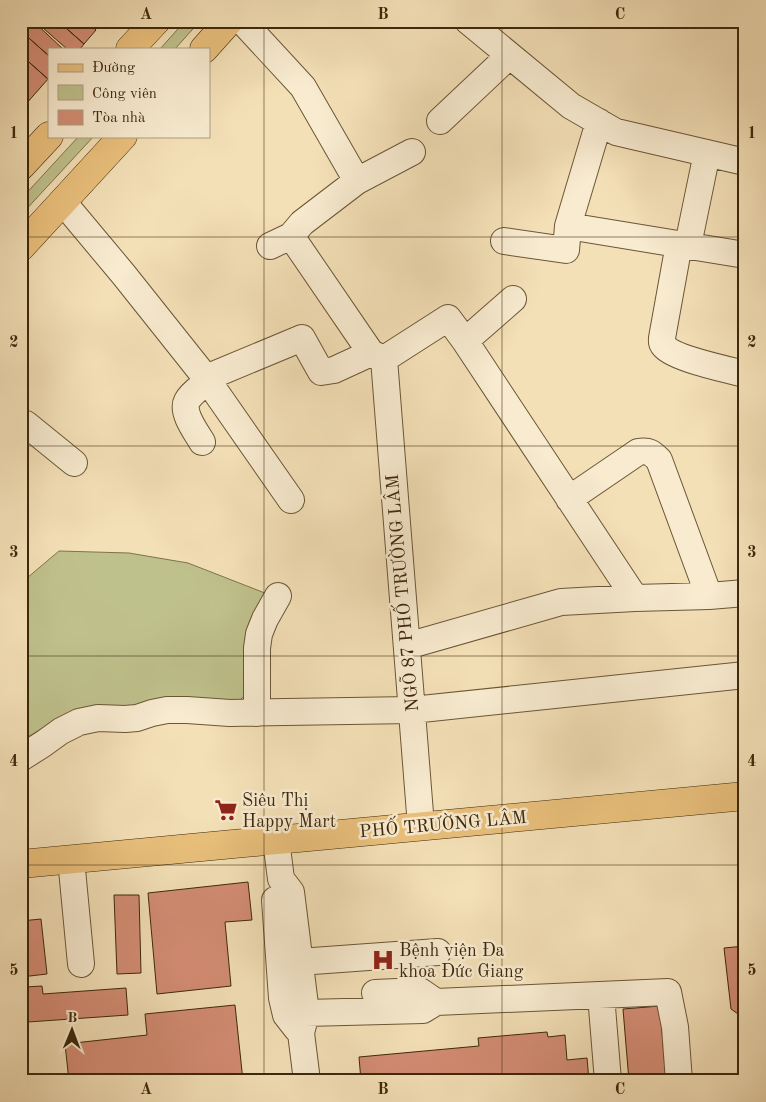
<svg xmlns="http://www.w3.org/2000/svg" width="766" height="1102" viewBox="0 0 766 1102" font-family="'Old Standard TT',serif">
<rect width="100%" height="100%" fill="#f4e0b7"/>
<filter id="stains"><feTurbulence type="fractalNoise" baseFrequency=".004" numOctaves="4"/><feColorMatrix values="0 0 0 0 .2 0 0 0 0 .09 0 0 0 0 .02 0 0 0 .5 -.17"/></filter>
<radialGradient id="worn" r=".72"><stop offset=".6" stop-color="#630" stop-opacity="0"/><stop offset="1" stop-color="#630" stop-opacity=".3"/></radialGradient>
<path fill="#bfc18c" stroke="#7e744c" d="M185 21H200L175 49H160Z
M79 136H94L21 215V199Z
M59 551 129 553 188 563 270 595 245 695 239 701 145 704 61 717 21 741V578H27Z"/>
<path fill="#d48d74" stroke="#3d280b" d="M29 21H33L63 49H49V56L21 31Z
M35 21H58L84 44 80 49H67Z
M58 21H85L96 30 84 44Z
M21 31 49 56V80L21 55Z
M21 55 48 79 26 104 21 100Z
M248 882 252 920 225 922 231 986 157 994 148 893Z
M114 895H139L141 973 117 974Z
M41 919 47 974 21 977V921Z
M745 946V1019L731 1009 724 948Z
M42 986 43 994 126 988 128 1015 28 1022 26 987Z
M235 1005 243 1081H69L65 1044 147 1035 145 1014Z
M660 1006 666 1081H629L623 1009Z
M547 1032 548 1037 565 1035 567 1060 587 1058 589 1081H361L359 1057 479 1046 478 1038Z"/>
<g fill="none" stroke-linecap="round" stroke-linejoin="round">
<defs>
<path id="minor" d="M242 21 303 87 357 181
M468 21 571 106 616 132 745 162
M440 121 509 56
M63 202 124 275 206 378 302 338 321 372 334 370 371 353 384 359
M568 226 745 255
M291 236 371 353
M504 241 566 250 568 226 599 122
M679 244 662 338C662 342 661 343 664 346 673 358 728 370 745 374
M688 245 707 153
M270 246 291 236 302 223 357 181 412 152
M465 341 635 598
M384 359 421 826
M384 359 448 318 465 341 513 299
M206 378 291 500
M21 427 26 424 74 463
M202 442C196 432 181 412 187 401 191 393 201 387 208 381
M569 499 638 452C649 450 652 453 659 460L709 596
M407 646 561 602 635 598 709 596 745 593
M257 713V648L259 634 265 619 278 596
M21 758 43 744 61 731 79 722 98 718 125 719 137 718 152 713 167 710H187L230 713 412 710 745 675
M276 840 281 879 291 892 306 1013 301 1033 307 1081
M71 859 81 964
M275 900 282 998 286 1015 297 1029
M299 962 438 952
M375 993 420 991 436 1002
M601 995 608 1081
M286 1015 306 1013 423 1010 436 1002 668 992 675 1027 679 1081"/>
<path id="major" d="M130 49 156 21
M204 49 229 21
M21 166 49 136
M21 247 123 136
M21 864 745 796"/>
</defs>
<use href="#minor" stroke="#6b5636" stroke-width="28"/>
<use href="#major" stroke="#3d280b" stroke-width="29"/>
<use href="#minor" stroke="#f8ebd0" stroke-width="26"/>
<use href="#major" stroke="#eac07c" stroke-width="28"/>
</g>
<path fill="none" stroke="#3d280b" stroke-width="1" stroke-opacity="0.55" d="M264 21V1081M502 21V1081M21 237H745M21 446H745M21 656H745M21 865H745"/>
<defs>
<symbol id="supermarket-bare" viewBox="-9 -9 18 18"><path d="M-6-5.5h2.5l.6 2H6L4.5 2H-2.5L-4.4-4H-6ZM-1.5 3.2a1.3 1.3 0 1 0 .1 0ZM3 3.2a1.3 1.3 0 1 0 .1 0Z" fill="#8f2418" stroke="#f8ebd0" stroke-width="2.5" paint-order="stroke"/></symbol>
<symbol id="hospital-bare" viewBox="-9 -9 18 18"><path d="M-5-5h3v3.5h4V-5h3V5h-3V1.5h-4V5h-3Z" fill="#8f2418" stroke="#f8ebd0" stroke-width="2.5" paint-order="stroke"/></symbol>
</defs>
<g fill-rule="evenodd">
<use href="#supermarket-bare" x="210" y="794" width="32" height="32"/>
<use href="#hospital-bare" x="367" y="944" width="32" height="32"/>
</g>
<g text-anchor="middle" stroke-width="5" stroke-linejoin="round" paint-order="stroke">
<g font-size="18" fill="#3d280b" stroke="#f8ebd0">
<text transform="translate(402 593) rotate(-95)" y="6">NGÕ 87 PHỐ TRƯỜNG LÂM</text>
<text transform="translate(443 824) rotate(-5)" y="6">PHỐ TRƯỜNG LÂM</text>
</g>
<g font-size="18" fill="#3d280b" stroke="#f8ebd0" text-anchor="start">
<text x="242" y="806">Siêu Thị<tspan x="242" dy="21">Happy Mart</tspan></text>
<text x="399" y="956">Bệnh viện Đa<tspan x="399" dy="21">khoa Đức Giang</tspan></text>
</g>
</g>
<rect width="766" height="1102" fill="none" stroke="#f4e0b7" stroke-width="55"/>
<rect x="48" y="48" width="162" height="90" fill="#f8ebd0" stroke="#ad9d81"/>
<rect x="58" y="64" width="25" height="8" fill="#eac07c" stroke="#ad9d81"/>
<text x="92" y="72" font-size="15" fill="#3d280b">Đường</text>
<rect x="58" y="85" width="25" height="15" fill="#bfc18c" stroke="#ad9d81"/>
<text x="92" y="98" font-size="15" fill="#3d280b">Công viên</text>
<rect x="58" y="110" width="25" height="15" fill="#d48d74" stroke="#ad9d81"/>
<text x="92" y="122" font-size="15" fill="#3d280b">Tòa nhà</text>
<g transform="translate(72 1030) rotate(1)" stroke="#f8ebd0" stroke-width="4" paint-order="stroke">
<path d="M0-4L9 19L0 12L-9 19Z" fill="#3d280b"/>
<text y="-8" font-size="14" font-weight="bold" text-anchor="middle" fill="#3d280b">B</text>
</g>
<rect x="28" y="28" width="710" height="1046" fill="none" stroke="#3d280b" stroke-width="2"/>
<g font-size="16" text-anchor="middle" font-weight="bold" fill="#3d280b">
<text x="146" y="19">A</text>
<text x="383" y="19">B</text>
<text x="620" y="19">C</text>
<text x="14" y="138">1</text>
<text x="752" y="138">1</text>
<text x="14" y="347">2</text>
<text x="752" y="347">2</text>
<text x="14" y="557">3</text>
<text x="752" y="557">3</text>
<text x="14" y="766">4</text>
<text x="752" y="766">4</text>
<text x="14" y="975">5</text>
<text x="752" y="975">5</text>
<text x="146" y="1094">A</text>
<text x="383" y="1094">B</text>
<text x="620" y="1094">C</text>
</g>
<rect width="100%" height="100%" filter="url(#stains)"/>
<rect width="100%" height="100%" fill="url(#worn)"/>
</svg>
